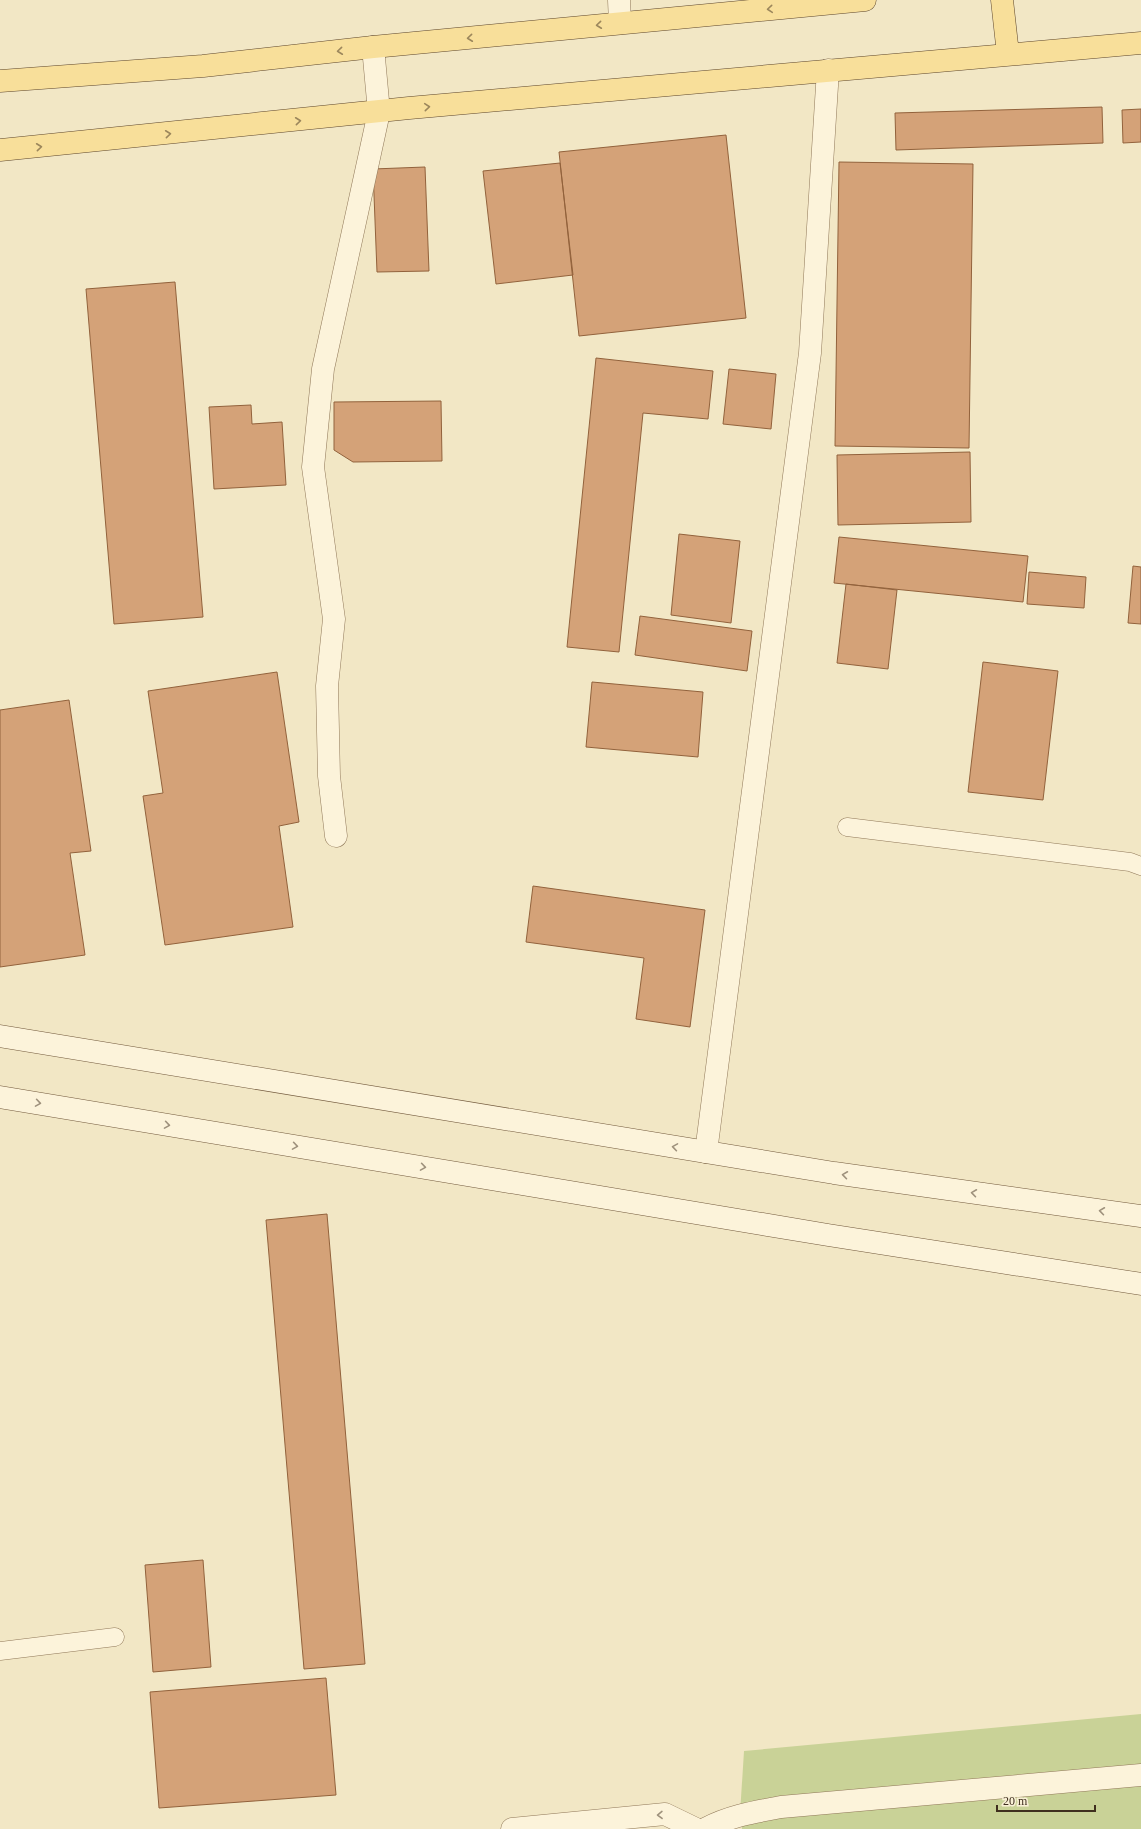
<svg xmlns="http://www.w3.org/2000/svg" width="1141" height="1829" viewBox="0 0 1141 1829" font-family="'Times New Roman',serif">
<rect width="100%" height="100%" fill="#f2e7c5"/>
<path fill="#c9d297" d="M1141 1714V1829H742L740 1814 744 1751Z"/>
<path fill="#d4a278" stroke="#92623c" d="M1102 107 1103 143 896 150 895 113Z
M1141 109V142L1123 143 1122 110Z
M726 135 746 318 579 336 559 152Z
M839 162 973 164 969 448 835 446Z
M560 163 573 275 496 284 483 171Z
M425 167 429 271 377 272 373 169Z
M175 282 203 617 114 624 86 289Z
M596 358 713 371 708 419 643 413 619 652 567 647Z
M729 369 776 374 771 429 723 424Z
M441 401 442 461 353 462 334 450V402Z
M251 405 252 424 282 422 286 485 214 489 209 407Z
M970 452 971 522 838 525 837 455Z
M679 534 740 541 731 623 671 615Z
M839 537 1028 556 1023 602 834 583Z
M1133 566 1141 567V624L1128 623Z
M1029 572 1086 577 1084 608 1027 604Z
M846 584 897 590 888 669 837 663Z
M640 616 752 631 747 671 635 655Z
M983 662 1058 671 1043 800 968 792Z
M277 672 299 822 279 826 293 927 165 945 143 796 163 793 148 691Z
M592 682 703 692 698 757 586 747Z
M69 700 91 851 70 853 85 955 0 967V710Z
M533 886 705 910 690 1027 636 1019 644 958 526 942Z
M327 1214 365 1664 304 1669 266 1220Z
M203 1560 211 1667 153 1672 145 1565Z
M326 1678 336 1795 159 1808 150 1692Z"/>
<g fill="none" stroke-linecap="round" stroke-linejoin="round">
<defs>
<path id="lane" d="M847 827 1130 862 1141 866
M0 1651 115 1637"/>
<path id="street" d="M619 0 620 23
M336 836 329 776 327 686 334 619 313 467 323 369 379 112 373 47
M706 1152 810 353 828 70
M512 1829 665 1814 696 1829
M705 1829C730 1816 754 1812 781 1807L1141 1775"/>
<path id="secondary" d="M0 1036 834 1173 1141 1216
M0 1097 828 1235 1141 1284"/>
<path id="primary" d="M1002 0 1008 54
M0 81 203 66 373 47 865 0
M0 150 409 108 1141 43"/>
</defs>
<use href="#lane" stroke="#907859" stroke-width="19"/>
<use href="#street" stroke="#907859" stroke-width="23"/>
<use href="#secondary" stroke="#72593c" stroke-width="23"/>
<use href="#primary" stroke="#5d462d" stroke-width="23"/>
<use href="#lane" stroke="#fcf3da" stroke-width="18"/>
<use href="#street" stroke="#fcf3da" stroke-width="22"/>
<use href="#secondary" stroke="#fcf3da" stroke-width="22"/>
<use href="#primary" stroke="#f8df9a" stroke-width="22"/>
</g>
<defs><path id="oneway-chevron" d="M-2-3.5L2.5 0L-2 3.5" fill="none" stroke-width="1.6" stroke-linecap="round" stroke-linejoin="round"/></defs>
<g stroke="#9c875c">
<use href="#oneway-chevron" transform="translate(770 9) rotate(175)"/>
<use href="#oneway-chevron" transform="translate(599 25) rotate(174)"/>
<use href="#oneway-chevron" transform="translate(470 38) rotate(174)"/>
<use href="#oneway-chevron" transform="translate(340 51) rotate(174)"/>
<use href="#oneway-chevron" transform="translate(427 107) rotate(-5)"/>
<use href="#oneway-chevron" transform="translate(298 121) rotate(-6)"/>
<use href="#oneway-chevron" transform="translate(168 134) rotate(-6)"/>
<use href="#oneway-chevron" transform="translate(39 147) rotate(-6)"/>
</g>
<g stroke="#9e917c">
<use href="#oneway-chevron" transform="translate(38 1103) rotate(9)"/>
<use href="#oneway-chevron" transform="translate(167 1125) rotate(9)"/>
<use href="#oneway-chevron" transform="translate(295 1146) rotate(9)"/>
<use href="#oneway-chevron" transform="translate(675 1147) rotate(-171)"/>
<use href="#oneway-chevron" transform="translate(423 1167) rotate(9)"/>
<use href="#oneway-chevron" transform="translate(845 1175) rotate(-172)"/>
<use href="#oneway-chevron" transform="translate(974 1193) rotate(-172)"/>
<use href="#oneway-chevron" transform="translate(1102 1211) rotate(-172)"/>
<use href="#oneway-chevron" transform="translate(660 1815) rotate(179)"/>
</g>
<path d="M997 1805v6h98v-6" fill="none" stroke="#3f2f1e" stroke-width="2"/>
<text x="1003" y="1805" font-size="12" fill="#3f2f1e" stroke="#f9f0d6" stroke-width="3" paint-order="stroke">20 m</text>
</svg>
